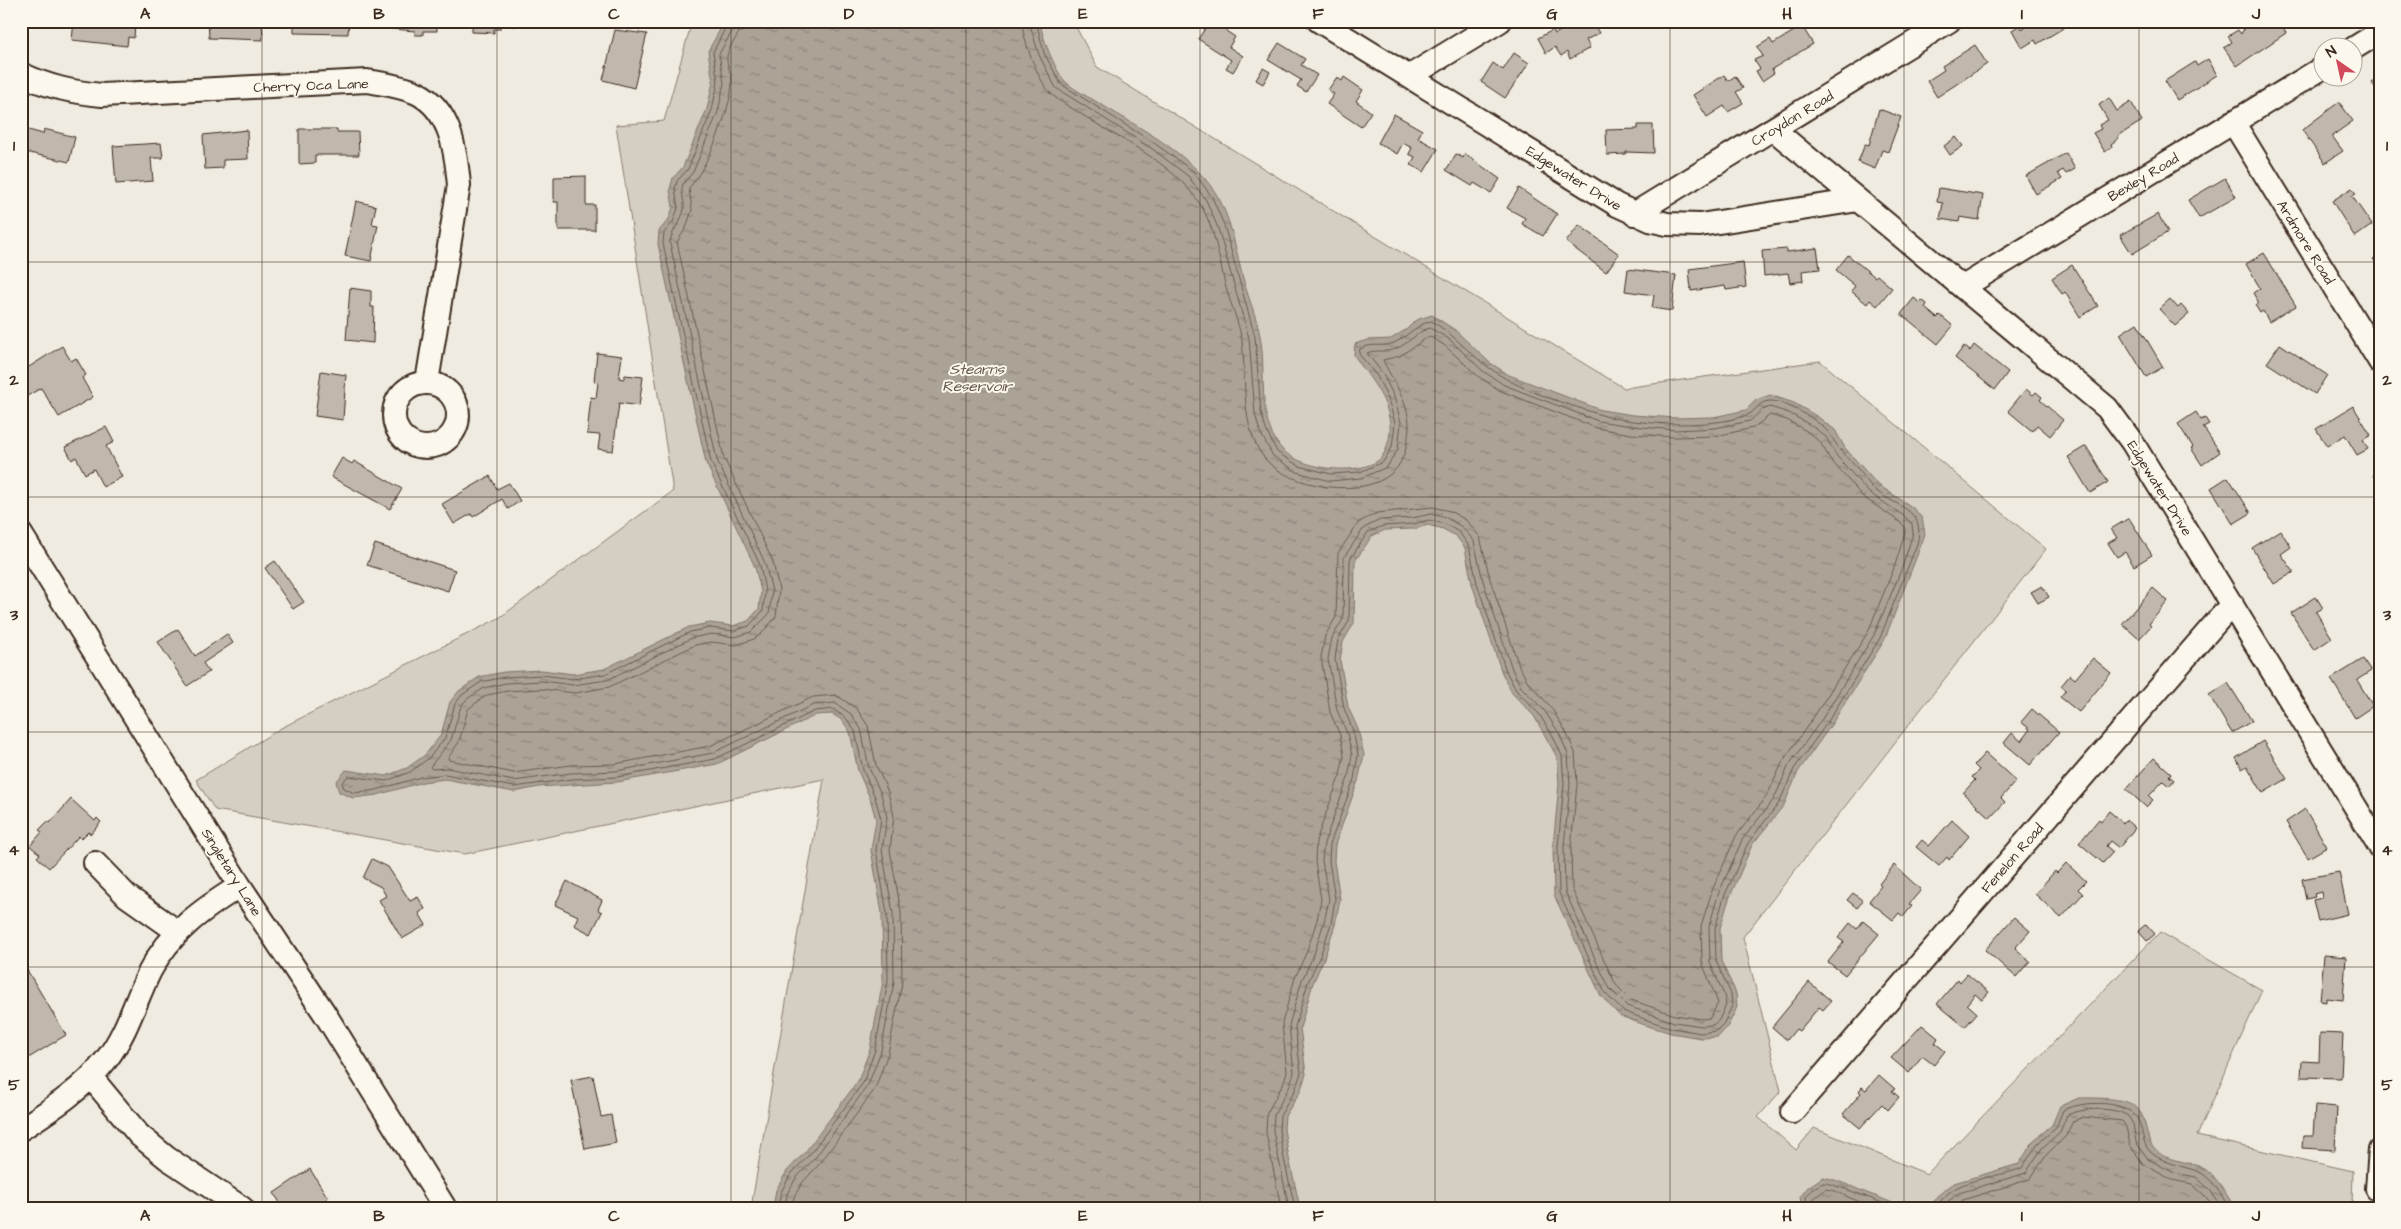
<svg xmlns="http://www.w3.org/2000/svg" width="2401" height="1229" viewBox="0 0 2401 1229" font-family="'Architects Daughter',sans-serif">
<defs>
<pattern id="water-ripples" width="26" height="14" patternUnits="userSpaceOnUse" patternTransform="scale(1.25)"><rect width="26" height="14" fill="#aca397"/><path d="M2 4q2-2 4 0t4 0M15 11q2-2 4 0t4 0" fill="none" stroke="#8d857b"/></pattern>
</defs>
<rect width="100%" height="100%" fill="#f0ebe0"/>
<filter id="ink" filterUnits="userSpaceOnUse"><feTurbulence type="fractalNoise" baseFrequency=".02" numOctaves="2"/><feDisplacementMap in="SourceGraphic" scale="10" xChannelSelector="R" yChannelSelector="G"/><feConvolveMatrix kernelMatrix="1 2 1 2 8 2 1 2 1" color-interpolation-filters="sRGB"/></filter>
<g filter="url(#ink)">
<path fill="#d5cec3" stroke="#887c70" d="M692 21H1077L1076 27 1097 67 1624 388 1820 361 2046 549 1743 937 1781 1091 1758 1117 1796 1150 1814 1128 1927 1174 2160 932 2262 990 2197 1136 2353 1171 2352 1206 2369 1208H751L824 779 465 854 215 810 196 780 281 728 499 618 673 491 616 125 664 121Z"/>
<path fill="url(#water-ripples)" stroke="#7f7367" d="M725 21H1040C1041 35 1055 70 1064 80 1073 90 1091 98 1102 105 1143 130 1188 152 1215 192 1232 218 1236 253 1244 282 1249 300 1257 318 1260 336 1267 372 1256 416 1280 447 1297 469 1356 477 1379 460 1387 453 1391 435 1390 425 1388 397 1368 377 1354 355L1355 344 1367 340 1391 339 1407 329 1416 320 1432 315 1455 330 1489 362 1509 375 1601 410 1633 415 1676 418 1714 417 1746 410 1756 400 1770 395 1794 403 1818 417 1835 430 1845 448 1877 484 1912 507 1922 518 1925 534 1921 545 1884 641 1831 725 1798 772 1784 805 1752 845 1729 899 1720 928 1721 961 1736 993 1737 1007 1728 1026 1718 1037 1701 1038 1671 1033 1645 1025 1620 1016 1601 996 1554 895 1553 847 1559 784 1557 757 1534 716 1512 693 1502 673 1472 584 1465 548 1456 536 1443 529 1428 525 1414 529 1385 530 1372 536 1355 561 1354 623 1343 642 1340 660 1348 707 1358 729 1364 755 1358 781 1335 845 1334 861 1340 899 1335 925 1324 958 1313 983 1300 1028 1306 1074 1300 1092 1285 1116 1284 1129 1289 1158 1300 1208H773L776 1190 787 1171 806 1151 858 1081 870 1049 883 981 882 913 871 850 876 820 870 798 858 771 850 732 842 720 832 714 816 715 717 764 617 782 539 787 514 792 445 779 423 782 377 795 353 798 339 792 336 782 346 770 386 776 407 768 425 755 441 735 450 702 459 691 479 677 504 672 542 670 573 674 604 669 689 627 710 623 733 626 748 621 759 609 761 591 755 567 706 463 658 244 659 231 669 219 673 207 670 189 673 178 683 167 707 109 713 82 708 51Z
M2079 1098C2093 1098 2125 1097 2136 1107 2148 1118 2144 1136 2154 1149 2166 1162 2186 1160 2201 1167 2216 1174 2226 1194 2235 1208H1931L1937 1196 1954 1183 2019 1164 2034 1140 2052 1125 2060 1106Z
M1823 1177C1843 1181 1859 1191 1878 1197 1887 1201 1894 1203 1903 1208H1802L1800 1197 1808 1187Z"/>
<g fill="none" stroke-linecap="round" stroke-linejoin="round">
<path stroke="#685a4e" stroke-width="1" d="M729 21 713 52 718 82 712 110 688 169 677 181 675 189 678 208 673 222 664 233 663 243 711 462 760 565 765 591 763 611 749 626 734 631 710 628 690 632 605 674 573 679 542 675 505 677 481 682 462 695 455 704 445 738 429 758 410 772 386 781 348 776 342 783 344 788 354 793 376 790 421 777 445 774 514 787 572 779 617 777 715 759 815 711 833 709 846 718 855 731 863 770 875 797 881 819 876 850 887 913 888 981 875 1050 863 1083 810 1154 791 1174 781 1192 778 1208
M735 21 734 28 719 54 724 83 718 112 693 172 683 184C680 193 685 200 684 209 682 222 671 230 670 243L717 460 765 563 772 591 769 614 751 632 735 637 711 634 692 638 607 680 573 685 542 681 506 683 484 688 467 699 461 706 451 740 430 767 432 769 447 768 514 781 571 773 616 771 713 753 813 705 835 703 851 714 861 729 869 768 881 794 887 817 882 850 893 913 894 982 881 1051 868 1085 815 1158 796 1178 787 1194 785 1208
M742 21C742 35 729 43 727 56 726 65 732 74 732 82 731 110 707 168 689 188L692 210 686 228 677 242 724 458 773 562 779 590 776 617 761 634 754 639 736 645 711 642 695 645 609 687 575 693 541 689 507 691 487 695 468 709 459 742 448 758 449 760 514 773 571 765 615 764 710 746 813 697 836 695 857 709 868 726 876 765 888 792 894 816 890 850 901 912 902 983 888 1053 875 1089 821 1162 802 1183 794 1197 792 1208
M1022 21C1022 39 1039 82 1051 94 1060 102 1072 108 1081 114 1121 140 1170 161 1198 201 1215 225 1219 260 1226 288 1231 305 1239 323 1242 341 1247 380 1239 428 1266 460 1291 488 1363 499 1392 473 1405 462 1408 442 1409 426 1409 402 1392 380 1383 360L1400 356 1429 336 1444 345 1479 377 1501 391 1597 428 1631 434 1674 437 1716 436 1753 428 1770 415 1787 420 1808 432 1820 442 1830 459 1863 497 1900 522 1905 527V533L1895 565 1868 632 1815 715 1783 761 1767 796 1736 836 1712 891 1701 926 1702 962 1718 1003 1710 1018 1702 1019 1675 1015 1631 1000 1616 985 1604 960 1572 889 1571 848 1577 784 1575 752 1565 730 1550 706 1528 682 1519 666 1490 579 1480 537 1466 520 1450 511 1432 507 1377 513 1359 522 1338 553 1336 617 1325 636 1321 657 1330 712 1340 735 1344 755 1340 775 1316 841 1315 862 1321 899 1317 920 1307 951 1295 978 1282 1023 1287 1072 1283 1084 1267 1113 1266 1133 1281 1208
M1029 21 1039 55 1056 88 1151 148 1188 176 1206 200 1218 228 1249 338 1255 414 1260 432 1273 456 1297 472 1330 481 1361 478 1387 467 1398 449 1401 422 1394 397 1383 374 1367 353C1375 349 1387 353 1395 349 1409 344 1417 331 1430 328L1449 339 1483 371 1504 385 1598 421 1632 426 1675 430 1715 428 1750 421 1762 410 1770 407 1789 413 1812 426 1826 437 1836 455 1868 492 1904 516 1912 524 1913 533 1902 568 1874 635 1822 719 1789 765 1774 799 1742 840 1718 895 1709 927 1710 962 1724 995 1726 1005 1719 1020 1713 1025 1702 1026 1674 1022 1627 1006 1610 989 1597 963 1565 891 1564 847 1570 784 1568 754 1559 733 1544 710 1521 687 1512 669 1483 581 1474 541 1462 527 1447 518 1431 514 1412 518 1380 520 1364 528 1344 557 1343 619 1332 638 1328 659 1337 710 1347 733 1352 755 1348 778 1324 843 1322 861 1329 899 1324 922 1314 954 1302 980 1289 1025 1294 1073 1289 1087 1274 1115 1273 1131 1289 1208
M1036 21 1044 53 1061 84 1154 143 1193 171 1212 197 1224 225 1255 337 1261 412 1266 430 1277 452 1299 466 1331 474 1360 472 1383 462 1392 447 1395 423 1388 399 1377 376 1359 354 1360 349C1370 342 1383 348 1394 343 1408 336 1416 325 1431 321 1453 333 1467 352 1487 366 1517 390 1561 402 1598 414 1633 425 1713 429 1747 415 1756 412 1758 402 1769 401 1781 400 1808 415 1817 422 1830 431 1832 439 1841 451 1846 458 1853 463 1859 470 1864 476 1868 483 1873 488 1893 507 1927 507 1917 544L1880 638 1827 723 1794 769 1779 803 1748 843 1724 897 1715 928 1716 961 1731 994 1732 1006 1724 1023 1716 1031 1701 1033 1672 1028 1647 1020 1623 1011 1605 993 1559 893 1558 847 1564 784 1562 756 1553 736 1539 714 1516 690 1506 671 1477 583 1469 546 1459 532 1445 524 1429 520 1413 524 1383 526 1368 532 1350 559 1349 621 1338 640 1335 659 1344 708 1353 731 1358 755 1354 779 1330 844 1329 861 1335 899 1331 924 1320 956 1308 982 1295 1027 1301 1073 1295 1090 1280 1116 1279 1130 1284 1159 1295 1208
M1807 1208 1806 1197C1810 1192 1817 1184 1824 1183 1829 1182 1887 1204 1893 1208
M1813 1208V1199L1826 1189 1834 1191 1874 1208
M1937 1208C1950 1177 1996 1179 2022 1168L2038 1143 2056 1128 2063 1110C2082 1101 2129 1098 2139 1122 2144 1134 2142 1147 2154 1155 2168 1164 2182 1166 2197 1171 2211 1176 2222 1196 2229 1208
M1944 1208 1946 1203 1959 1193 2026 1173 2042 1148 2060 1132 2067 1115C2083 1108 2112 1106 2128 1116L2133 1124 2136 1142 2148 1159 2174 1173 2196 1177 2210 1190 2222 1208
M1953 1208 1963 1200 2030 1179 2048 1153 2066 1136 2073 1121 2083 1117 2122 1121 2126 1127 2130 1145 2143 1164 2172 1180 2192 1184 2204 1195 2213 1208"/>
</g>
<path fill="#c0b8ad" stroke="#3b2a1e" d="M74 21H138L135 24 134 38 128 37 127 46 72 40Z
M208 21H262L263 40 209 38Z
M294 21H349L348 34 294 33Z
M382 21H437V31H423V35H415V31L382 28Z
M472 21H517L516 26 500 25V29H494V33L472 32Z
M1079 21H1092V25H1079Z
M1210 21H1227L1231 23 1226 31 1235 37 1229 47 1243 56 1233 72 1226 68 1231 60 1198 39Z
M1592 21 1599 33 1586 40 1590 48 1570 59 1567 52 1561 56 1555 47 1546 53 1538 38 1553 30 1555 34 1575 23 1579 29Z
M2035 21H2062L2065 27 2037 44 2035 40 2022 48 2012 30 2020 25 2022 29Z
M2281 21 2279 22 2286 33 2237 66 2224 48 2232 42 2228 36 2238 30 2241 34 2246 25 2253 26 2263 21Z
M1802 26 1813 44 1772 69 1774 73 1762 81 1756 71 1760 69 1754 60 1763 56 1757 47 1770 39 1773 44Z
M615 30 647 34 634 88 603 80Z
M1279 43 1305 59 1301 65 1317 75 1306 92 1297 86 1301 80 1268 60Z
M1975 45 1987 64 1937 97 1927 81 1944 70 1942 66Z
M1514 53 1529 63 1505 98 1481 82 1493 63 1503 70Z
M2208 59 2217 75 2177 100 2165 81 2195 62 2197 66Z
M1263 68 1270 72 1263 84 1256 80Z
M1724 75 1728 81 1735 76 1743 88 1736 92 1743 103 1728 112 1724 106 1707 117 1693 95Z
M1337 77 1342 81 1344 77 1363 90 1356 101 1371 112 1361 127 1327 104 1334 94 1328 90Z
M2380 78V94L2372 83Z
M2109 98 2117 111 2131 102 2142 121 2118 136 2119 138 2111 144 2112 147 2105 152 2093 133 2101 129 2099 125 2108 120 2099 105Z
M2339 102 2353 121 2332 136 2343 151 2325 163 2302 130Z
M1879 109 1901 117 1888 152 1882 150 1875 169 1858 162 1865 144 1869 145Z
M1394 114 1422 130 1418 138 1438 149 1424 172 1411 165 1415 157 1409 154 1412 148 1403 143 1397 154 1378 143Z
M1638 125H1653L1654 153 1626 152V154L1607 155 1606 130 1638 129Z
M25 129 43 134 44 129 75 137 69 162 21 151Z
M299 129H337V132H358L359 155H315V163L299 164Z
M247 130 248 159 223 160V168L205 169 203 135Z
M1956 137 1963 146 1950 155 1944 146Z
M161 143 163 158H151L153 181 116 184 113 146Z
M2066 153 2075 169 2066 174 2063 170 2058 173 2062 179 2036 194 2026 176Z
M1456 154 1463 158 1465 154 1500 179 1491 193 1474 183 1472 186 1446 170Z
M586 176V205H595V230H558V202H554V177Z
M2225 178 2236 197 2199 218 2188 200Z
M1519 188 1557 214 1543 236 1522 224 1525 218 1507 208Z
M1939 188 1983 195 1979 220 1960 217 1959 222 1940 219 1943 203 1937 202Z
M2352 188 2356 194 2352 196 2372 225 2355 237 2332 201Z
M356 201 376 206 372 224 378 225 371 261 345 256Z
M2158 214 2168 232 2132 254 2120 235Z
M1579 225 1619 254 1606 272 1566 242Z
M1817 248 1820 269 1802 271 1803 281 1790 283 1788 273 1764 276 1762 251 1787 249V252Z
M2264 253 2296 306 2269 322 2263 311 2260 313 2255 305 2259 303 2253 293 2260 288 2246 264Z
M2380 254V268L2373 259Z
M1848 255 1875 277 1877 275 1892 288 1877 306 1870 300 1867 304 1851 291 1855 286 1836 270Z
M1743 262 1746 287 1726 290 1725 286 1691 291 1689 269Z
M2072 265 2098 306 2080 317 2065 292 2062 294 2052 278Z
M1628 269 1676 275 1672 311 1652 308 1654 295 1625 291Z
M350 288 371 291V307H374L373 343 346 340Z
M1914 298 1920 303 1922 300 1927 304 1925 308 1937 318 1940 315 1953 326 1938 344 1901 314Z
M2170 299 2178 308 2181 305 2189 314 2175 326 2159 309Z
M2137 323 2163 367 2146 377 2120 334Z
M2280 344 2327 375 2315 394 2267 363Z
M1974 345 2008 372 1995 390 1955 358 1964 346 1970 351Z
M62 346 71 361 76 358 86 375 82 378 93 397 59 417 41 388 22 399 21 372Z
M597 353 622 356 619 378 624 379 625 375 643 377 639 406 619 403 613 451 598 449 600 435 587 434 591 397 596 398 598 382 594 381Z
M321 371 346 375 343 420 315 416Z
M2026 389 2033 395 2036 392 2042 397 2040 400 2063 420 2050 436 2037 425 2032 431 2008 411Z
M2353 406 2371 435 2363 440 2368 449 2357 455 2345 435 2327 446 2316 429Z
M2196 412 2201 420 2205 418 2209 424 2203 427 2220 452 2202 465 2191 448 2193 447 2178 424Z
M106 427 114 442 106 446 122 477 103 487 94 469 85 474 76 457 72 460 65 447Z
M2086 446 2108 482 2090 493 2068 457Z
M342 458 352 464 354 461 402 489 390 509 331 477Z
M2380 471V487L2373 475Z
M490 476 497 489 509 483 520 501 508 509 502 499 473 517 471 514 454 524 442 504Z
M2228 477 2251 513 2233 524 2211 488Z
M2129 518 2152 555 2134 566 2125 552 2117 557 2108 543 2117 538 2111 529Z
M2280 530 2291 547 2281 554 2294 572 2274 584 2252 548Z
M375 544 455 570 448 591 367 565Z
M275 561 304 602 293 609 265 568Z
M2042 586 2049 597 2038 603 2031 592Z
M2153 588 2168 601 2149 624 2151 626 2139 639 2122 624Z
M2316 597 2323 608 2316 612 2332 638 2314 650 2291 613Z
M178 629 195 656 227 634 233 643 203 663 209 672 187 686 158 642Z
M2093 658 2111 673 2079 712 2060 697 2066 690 2061 686 2070 675 2075 679Z
M2363 659 2371 671 2357 680 2373 706 2355 718 2331 679Z
M2228 683 2252 721 2232 733 2209 695Z
M2032 709 2059 732 2030 765 2004 743 2012 733 2021 741 2030 729 2021 722Z
M2263 741 2287 779 2263 793 2247 766 2242 769 2236 758Z
M1985 753 2016 781 2001 798 2005 802 1990 818 1963 793 1975 780 1972 777 1979 770 1974 765Z
M2154 758 2171 773 2169 776 2174 780 2169 786 2163 781 2149 796 2153 800 2146 807 2126 789Z
M71 799 95 821 97 818 101 822 91 834 88 832 81 839 79 836 49 868 37 857 40 854 30 846 42 832 39 830 48 821 50 823Z
M2305 809 2327 847 2308 858 2286 822Z
M2109 811 2123 823 2126 820 2135 828 2119 848 2110 841 2106 846 2113 852 2103 863 2079 843 2099 819 2101 821Z
M1952 820 1969 836 1949 860 1947 857 1939 866 1916 847 1922 840 1929 846Z
M372 859 388 867 410 901 418 897 425 909 419 913 426 925 402 939 379 900 386 896 381 887 363 878Z
M2066 863 2086 881 2078 889 2083 894 2061 918 2035 894 2055 871 2057 873Z
M1894 865 1921 890 1909 904 1912 906 1903 917 1899 913 1893 920 1869 901 1881 886 1879 884Z
M2339 872 2348 914 2318 921 2313 900 2322 898 2321 892 2314 894 2315 897 2306 899 2302 879Z
M567 881 602 900 598 910 602 912 591 934 574 925 578 916 555 905Z
M1853 893 1863 901 1857 908 1847 900Z
M2014 917 2030 931 2015 948 2030 961 2016 977 1985 950Z
M1863 921 1879 934 1845 975 1828 962 1844 942 1838 938 1850 923 1857 929Z
M2146 924 2155 934 2147 941 2138 931Z
M2324 955 2346 957 2343 1000 2326 998V1002L2320 1001Z
M21 960 66 1035 22 1062 21 1031 26 1028 21 1020Z
M1967 974 1989 992 1982 1000 1975 994 1967 1004 1977 1013 1965 1027 1937 1004 1958 979 1960 982Z
M1809 982 1831 1001 1823 1010 1819 1007 1799 1031 1796 1029 1787 1040 1772 1027Z
M1922 1025 1938 1038 1935 1043 1945 1051 1934 1065 1922 1056 1909 1073 1891 1058Z
M2320 1033 2343 1034 2341 1078 2301 1077 2302 1061 2319 1062Z
M1879 1075 1895 1089 1892 1091 1899 1097 1888 1110 1882 1104 1860 1128 1843 1114 1861 1093 1859 1091 1862 1087 1866 1090Z
M593 1076 601 1117 611 1115 616 1143 585 1149 571 1080Z
M2315 1105 2337 1107 2335 1150 2302 1148 2303 1136H2313Z
M310 1169 328 1198 315 1208H283L274 1193Z"/>
<g fill="none" stroke-linecap="round" stroke-linejoin="round">
<defs>
<path id="minor" d="M1319 21 1617 205 1650 220 1667 224 1700 225 1858 200
M2354 48 2380 32
M21 74C48 87 72 92 102 95L367 81C384 84 401 86 417 93 451 110 456 152 459 185L427 382
M1410 76 1500 21
M2233 122 2380 362
M1773 129 2107 408 2132 442 2380 847
M1634 214 1949 21
M1963 287 2324 67
M394 415a32 32 0 1 1 64 0a32 32 0 1 1-64 0Z
M21 534 240 886 325 1014 445 1208
M95 863 127 896 178 932
M91 1077 139 1135 167 1158 242 1208
M1792 1112 2232 604
M21 1129C52 1109 84 1088 106 1060 127 1033 135 1001 150 971 170 932 204 908 240 886
M2380 1149 2377 1189H2380"/>
</defs>
<use href="#minor" stroke="#3b2a1e" stroke-width="26"/>
<use href="#minor" stroke="#fbf7ec" stroke-width="22"/>
</g>
</g>
<path fill="none" stroke="#3b2a1e" stroke-width="1" stroke-opacity="0.55" d="M262 21V1208M497 21V1208M731 21V1208M966 21V1208M1200 21V1208M1435 21V1208M1670 21V1208M1904 21V1208M2139 21V1208M21 262H2380M21 497H2380M21 732H2380M21 967H2380"/>
<g text-anchor="middle" stroke-width="4" stroke-linejoin="round" paint-order="stroke">
<g font-size="14" fill="#3b2a1e" stroke="#fbf7ec">
<text transform="translate(311 85) rotate(-2)" y="5">Cherry Oca Lane</text>
<text transform="translate(1792 118) rotate(-31)" y="5">Croydon Road</text>
<text transform="translate(2143 177) rotate(-31)" y="5">Bexley Road</text>
<text transform="translate(1574 178) rotate(32)" y="5">Edgewater Drive</text>
<text transform="translate(2306 242) rotate(58)" y="5">Ardmore Road</text>
<text transform="translate(2160 488) rotate(58)" y="5">Edgewater Drive</text>
<text transform="translate(2012 858) rotate(-49)" y="5">Fenelon Road</text>
<text transform="translate(232 872) rotate(58)" y="5">Singletary Lane</text>
</g>
<g font-size="15" font-style="italic" fill="#635448" stroke="#fbf7ec">
<text x="977" y="374">Stearns<tspan x="977" dy="17">Reservoir</tspan></text>
</g>
</g>
<rect width="2401" height="1229" fill="none" stroke="#fbf7ec" stroke-width="55"/>
<g transform="translate(2338 62) rotate(326)"><circle r="24" fill="#fbf7ec" stroke="#aea59a"/>
<path d="M0-4L9 19L0 12L-9 19Z" fill="#d1495b"/>
<text y="-8" font-size="14" font-weight="bold" text-anchor="middle" fill="#3b2a1e">N</text>
</g>
<rect x="28" y="28" width="2346" height="1174" fill="none" stroke="#3b2a1e" stroke-width="2"/>
<g font-size="16" text-anchor="middle" font-weight="bold" fill="#3b2a1e">
<text x="145" y="19">A</text>
<text x="379" y="19">B</text>
<text x="614" y="19">C</text>
<text x="849" y="19">D</text>
<text x="1083" y="19">E</text>
<text x="1318" y="19">F</text>
<text x="1552" y="19">G</text>
<text x="1787" y="19">H</text>
<text x="2022" y="19">I</text>
<text x="2256" y="19">J</text>
<text x="14" y="151">1</text>
<text x="2387" y="151">1</text>
<text x="14" y="385">2</text>
<text x="2387" y="385">2</text>
<text x="14" y="620">3</text>
<text x="2387" y="620">3</text>
<text x="14" y="855">4</text>
<text x="2387" y="855">4</text>
<text x="14" y="1090">5</text>
<text x="2387" y="1090">5</text>
<text x="145" y="1221">A</text>
<text x="379" y="1221">B</text>
<text x="614" y="1221">C</text>
<text x="849" y="1221">D</text>
<text x="1083" y="1221">E</text>
<text x="1318" y="1221">F</text>
<text x="1552" y="1221">G</text>
<text x="1787" y="1221">H</text>
<text x="2022" y="1221">I</text>
<text x="2256" y="1221">J</text>
</g>
</svg>
